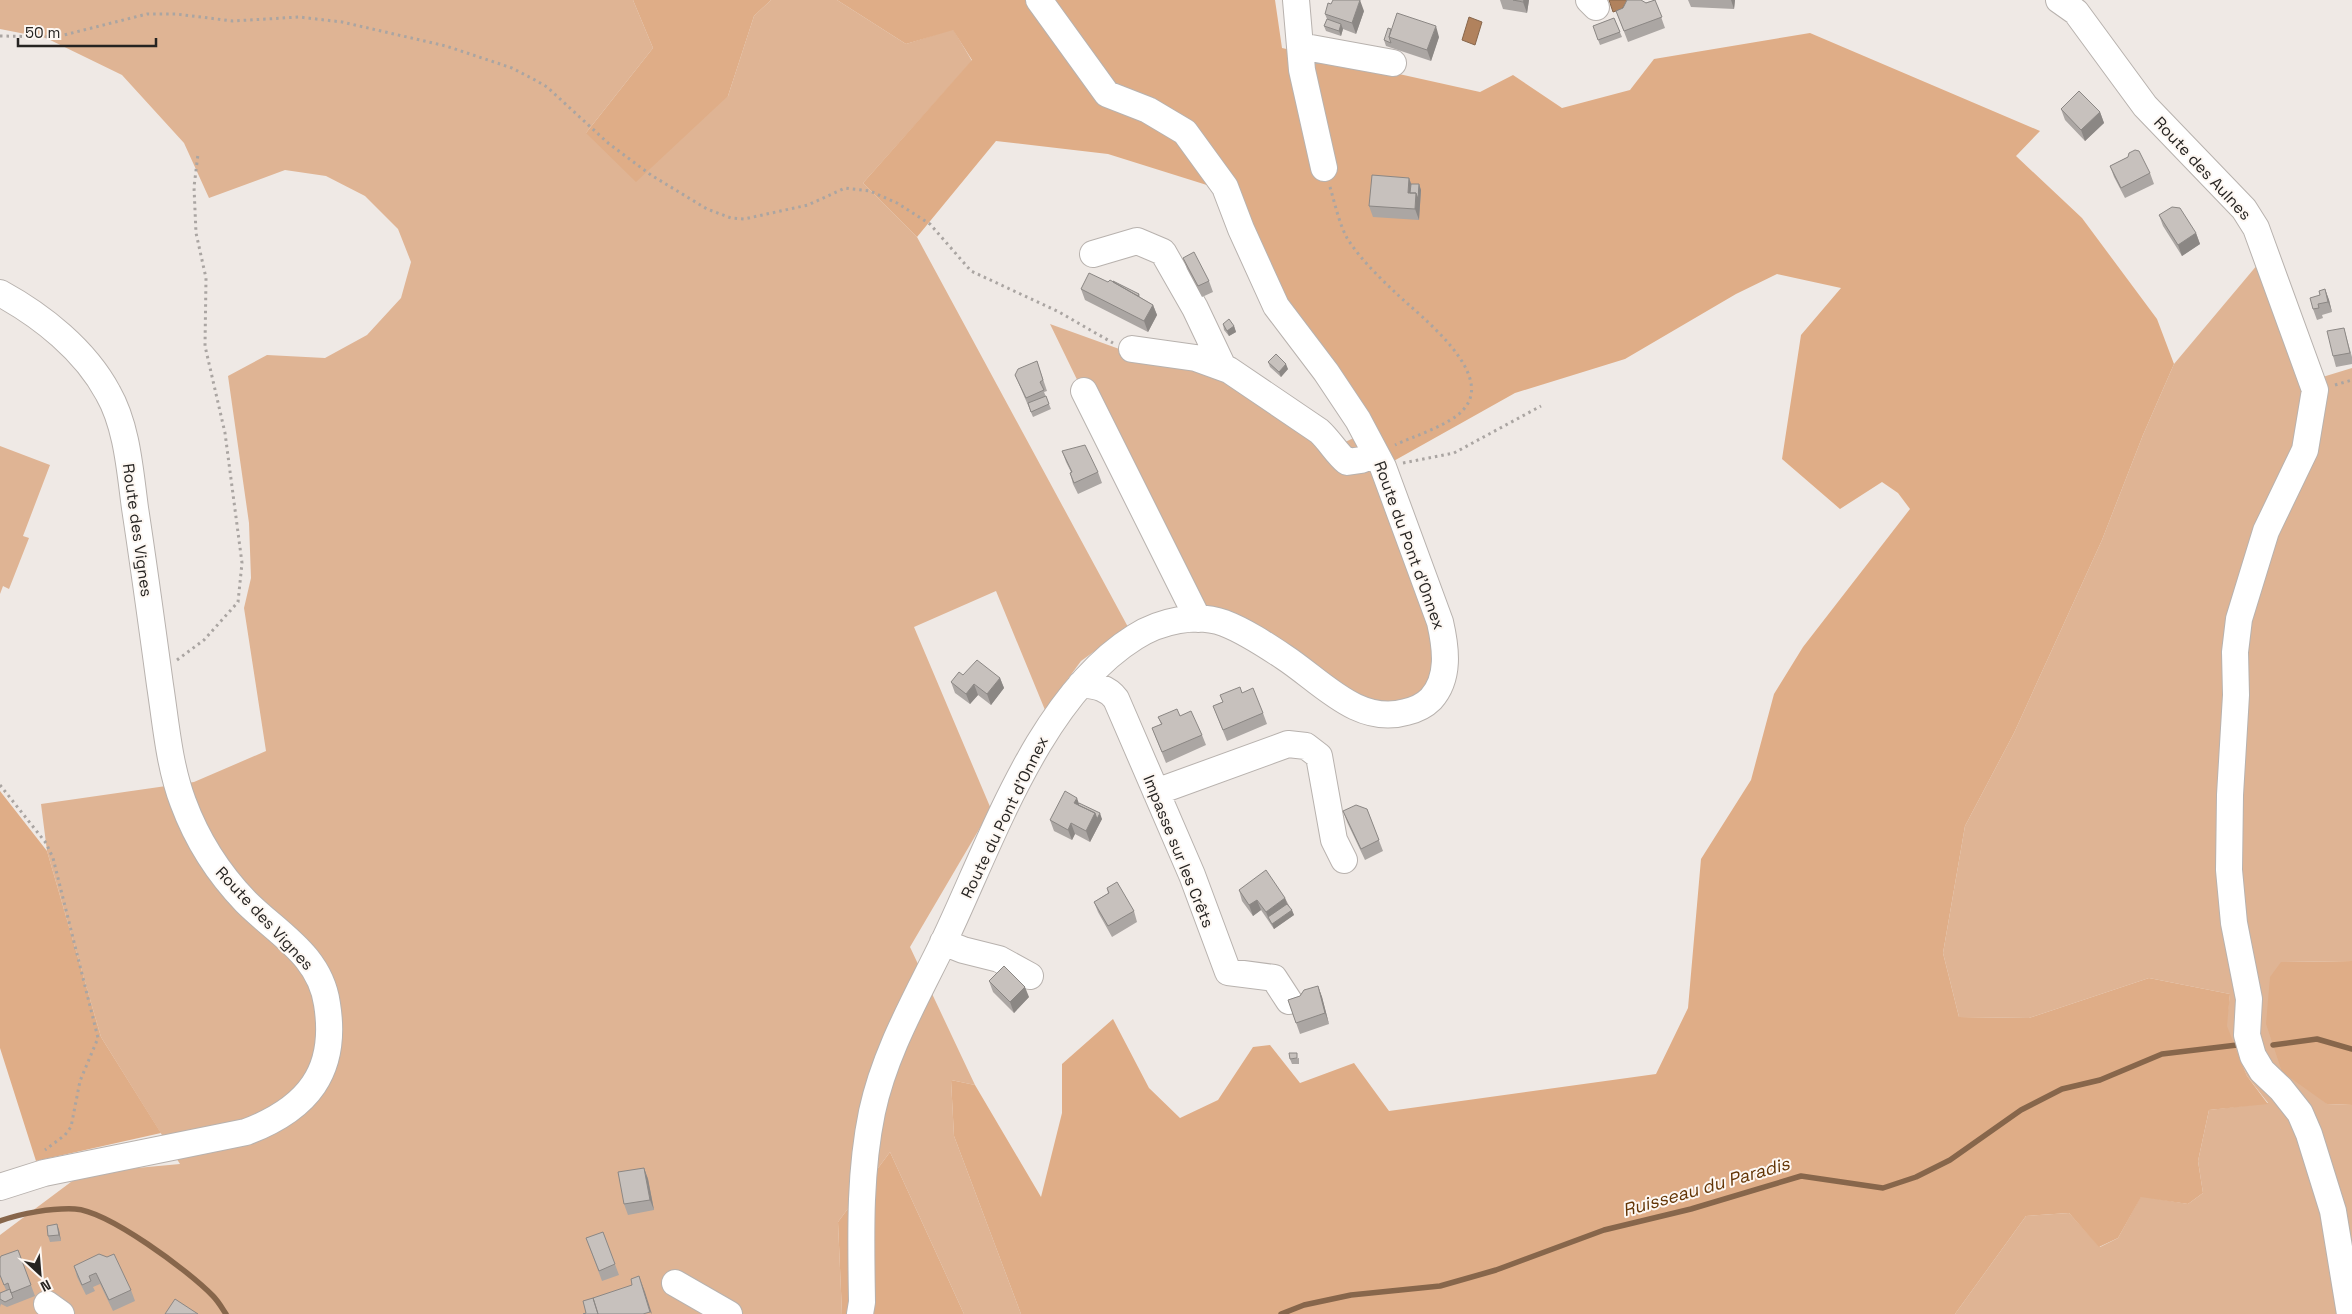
<svg xmlns="http://www.w3.org/2000/svg" width="2352" height="1314" viewBox="0 0 2352 1314" font-family="'Space Grotesk',sans-serif">
<rect width="100%" height="100%" fill="#efe9e5"/>
<path fill="#dfb494" d="M0 0H633L653 48 586 133 728 96 754 16 771 0H837L906 44 953 29 972 61 863 183 917 237 1128 627 1081 661 1045 710 996 591 914 627 991 809 910 947 975 1085 951 1080 954 1136 1021 1314H964L890 1152 838 1222 842 1314H0V1235L83 1173 180 1164 101 1037 47 851 41 804 194 782 266 751 244 608 251 578 249 523 228 376 267 355 325 358 367 335 401 298 411 262 398 229 365 196 326 176 285 170 209 198 184 143 122 75 46 38 0 29Z
M2258 264 2303 383 2352 368V961L2281 962 2327 1104 2352 1105V1314H1955L2026 1216 2069 1213 2100 1247 2118 1238 2141 1196 2188 1204 2203 1193 2198 1161 2209 1110 2268 1103 2247 1076 2226 1026 2230 994 2149 978 2029 1018 1959 1017 1943 953 1965 826 2014 733 2102 540 2143 435 2174 364Z
M1050 324 1147 359 1211 365 1341 444 1364 433 1440 622 1441 685 1381 715 1184 600Z
M0 446 50 465 23 536 29 538 9 589 3 586 0 594Z"/>
<path fill="#dfad87" d="M633 0H771L754 16 728 96 636 182 586 133 653 48Z
M837 0H1275L1282 48 1480 92 1513 75 1562 108 1630 90 1654 59 1810 33 2040 131 2016 156 2082 218 2157 319 2174 364 2143 435 2102 540 2014 733 1965 826 1943 953 1959 1017 2029 1018 2149 978 2230 994 2227 1026 2247 1076 2268 1104 2209 1110 2198 1161 2203 1193 2188 1204 2141 1197 2118 1238 2099 1247 2069 1213 2026 1216 1955 1314H1021L954 1136 951 1080 975 1085 1041 1197 1062 1113V1064L1113 1019 1149 1088 1180 1118 1218 1100 1253 1047 1270 1045 1300 1083 1354 1063 1389 1111 1656 1074 1688 1008 1701 859 1751 780 1774 694 1803 647 1910 509 1898 493 1882 482 1840 509 1782 459 1801 335 1841 288 1777 274 1736 294 1625 359 1515 393 1383 467 1210 186 1108 154 996 141 917 237 863 183 972 60 953 30 906 44Z
M0 791 47 851 101 1037 161 1133 36 1161 0 1048Z
M2352 961V1105L2327 1104 2282 1072 2266 1024 2270 977 2281 962Z
M890 1152 964 1314H842L838 1222Z"/>
<path fill="#b1825d" stroke="#87664b" d="M1609 0H1628L1622 9 1613 12Z
M1469 17 1482 22 1475 45 1462 40Z"/>
<g fill="none" stroke-linecap="round" stroke-linejoin="round">
<path stroke="#87664b" stroke-width="5.5" d="M2273 1045 2317 1039 2352 1049
M0 1221C22 1213 52 1208 75 1209 108 1211 189 1271 213 1296 218 1301 222 1308 226 1314
M1281 1314 1304 1305 1351 1295 1440 1286 1496 1270 1604 1230 1691 1209 1801 1176 1883 1188 1916 1177 1950 1160 2021 1110 2062 1089 2100 1080 2162 1054 2237 1045"/>
<defs>
<path id="minor" d="M1296 0 1302 70 1324 168
M1589 0 1596 7
M2059 0 2076 12 2145 106 2244 209 2256 228 2315 390 2305 450 2266 531 2239 619 2235 652 2236 695 2230 795 2229 870 2234 923 2249 999 2247 1035 2253 1056 2262 1071 2281 1089 2300 1113 2309 1134 2333 1211 2350 1314
M1300 46 1393 63
M1093 254 1137 241 1163 252 1195 308 1223 367
M0 293C42 316 85 350 108 393 127 426 130 471 135 508 144 567 152 626 160 685 166 724 169 765 183 802 197 840 218 873 246 902 278 934 320 955 327 1004 338 1072 307 1109 246 1132L44 1173 0 1187
M1132 349 1196 358 1229 370 1319 431C1330 441 1336 453 1347 462L1361 460 1376 454
M1084 391 1198 619
M1081 684C1096 686 1107 687 1116 699L1192 875 1228 972 1274 978 1289 1001
M1156 792 1288 744 1306 746 1319 756 1334 840 1344 860
M943 942 963 950 999 959 1030 976
M675 1283 729 1314
M47 1304 61 1314
M860 1314 862 1302C861 1237 859 1175 872 1112 885 1051 917 997 944 941 991 843 1039 697 1135 637 1160 621 1196 613 1224 623 1245 631 1266 645 1284 657 1321 681 1358 726 1406 712 1415 710 1424 706 1431 699 1450 678 1446 648 1440 622L1383 467 1358 420 1326 372 1276 306 1241 229 1225 187 1185 132 1148 110 1107 94 1039 0"/>
</defs>
<use href="#minor" stroke="#b8b2ae" stroke-width="28"/>
<path stroke="#aaa5a2" stroke-width="3" stroke-dasharray="2.5 4" stroke-linecap="butt" d="M0 36 56 37 147 14H176L233 21 299 17 342 22 446 46 512 68 535 80 547 87 608 143 651 175 707 209 731 218 744 219 808 205 845 188 870 191 897 203 930 224 971 271 1059 312 1113 343
M1330 187C1335 204 1339 223 1347 238 1360 259 1380 278 1398 295 1420 316 1497 374 1463 410 1450 425 1414 436 1395 445
M2335 385 2352 380
M1403 463 1454 453 1541 406
M177 660 204 640 238 602 242 563 225 433 205 346 206 278 196 233 194 187 198 154
M0 785 46 843 53 858 98 1038 80 1081 71 1127 65 1135 45 1150"/>
<use href="#minor" stroke="#fff" stroke-width="26"/>
</g>
<path fill="#aba6a3" d="M1500 0H1529L1527 13 1503 9Z
M1655 0 1665 28 1628 42 1616 11Z
M1688 0H1735L1734 9 1691 7Z
M1364 11 1356 34 1343 29 1341 36 1326 31 1324 26 1327 19 1325 14Z
M1614 18 1622 37 1600 45 1593 26Z
M1391 29 1439 37 1431 61 1386 46 1384 40Z
M2061 109 2100 112 2104 123 2085 141 2065 120Z
M2128 157 2150 173 2154 184 2125 198 2114 177 2110 166Z
M1409 178 1411 184H1419L1421 190 1419 220 1373 217 1369 206Z
M2159 215 2196 233 2200 244 2182 256 2163 226Z
M1183 258 1209 281 1213 292 1202 297 1187 269Z
M1108 282 1139 294 1140 297 1153 305 1157 315 1148 332 1085 300 1081 289Z
M2325 289 2329 300 2332 312 2322 315 2323 318 2317 320 2313 309 2320 295Z
M1223 324 1234 326 1236 332 1229 336 1224 330Z
M2344 328 2347 339 2352 357V364L2336 367 2333 356Z
M1037 361 1047 391 1044 392 1051 409 1033 417 1015 375Z
M1268 362 1288 369 1281 377 1270 367Z
M1062 451 1098 472 1102 483 1078 494 1073 484 1070 473 1071 472 1066 462Z
M963 675 1000 678 1004 688 991 705 978 695 970 704 955 693 951 682Z
M1242 693 1263 713 1267 724 1227 741 1213 706Z
M1180 716 1202 735 1206 745 1166 763 1152 728 1161 724 1158 717Z
M1079 803 1102 819 1090 842 1075 834 1072 840 1054 831 1050 820Z
M1367 809 1383 851 1365 860 1347 822 1343 811Z
M1107 888 1134 911 1137 922 1112 937 1098 912 1094 902 1108 893Z
M1239 890 1285 898 1294 915 1274 929 1261 910 1253 916 1242 901Z
M989 981 1029 997 1014 1013 993 992Z
M1318 986 1322 997 1329 1024 1300 1034 1288 1000 1300 996Z
M1299 1058V1064H1292L1290 1059Z
M644 1168 648 1179 654 1210 628 1215 624 1204Z
M59 1230 61 1241 50 1242 48 1236Z
M603 1232 619 1275 602 1281 586 1238Z
M18 1250 35 1296 7 1307 1 1304 0 1307V1293L6 1290 0 1276V1258Z
M107 1257 131 1290 135 1301 113 1311 100 1284 93 1287 95 1291 86 1295 77 1277 74 1266Z"/>
<path fill="#8b8784" d="M1360 0 1364 11 1356 34 1352 23Z
M1524 0H1529L1527 13 1523 2Z
M1731 0H1735L1734 9Z
M1341 24 1343 29 1341 36 1339 31Z
M1436 26 1439 37 1431 61 1427 50Z
M2100 112 2104 123 2085 141 2081 130Z
M1409 178 1413 189 1412 198 1408 193Z
M1419 184 1421 190 1419 220 1415 209 1416 193Z
M2196 233 2200 244 2182 256 2178 245Z
M2325 289 2329 300 2332 312 2328 302Z
M1153 305 1157 315 1148 332 1144 321Z
M1234 326 1236 332 1229 336 1227 331Z
M1286 364 1288 369 1281 377 1279 372Z
M1000 678 1004 688 991 705 987 694Z
M974 684 978 695 970 704 966 694Z
M1077 798 1081 809 1074 803Z
M1095 813H1100L1102 819 1090 842 1086 831Z
M1071 823 1075 834 1072 840 1068 830Z
M1285 898 1289 909 1268 917 1266 912Z
M1257 900 1261 910 1253 916 1249 905Z
M1292 910 1294 915 1274 929 1272 924Z
M1318 986 1322 997 1329 1024 1325 1013Z
M1025 987 1029 997 1014 1013 1010 1002Z
M644 1168 648 1179 654 1210 650 1200Z
M57 1224 59 1230 61 1241 59 1235Z
M639 1276 645 1292 652 1314 650 1312Z"/>
<path fill="#c7c1bd" stroke="#8b8784" d="M1333 0H1360L1352 23 1325 14 1328 3 1331 4Z
M1513 0H1524L1523 2Z
M1627 0H1641L1646 3 1655 0 1662 17 1624 31 1616 11 1623 8Z
M1397 13 1436 26 1427 50 1389 37Z
M1614 18 1620 32 1598 40 1593 26Z
M1327 19 1341 24 1339 31 1324 26Z
M1388 28 1391 29 1389 37 1391 43 1384 40Z
M2079 91 2100 112 2081 130 2061 109Z
M2135 150 2139 151 2150 173 2121 188 2110 166 2128 157 2129 153Z
M1372 175 1409 178 1408 193H1416L1415 209 1369 206Z
M1411 184H1419L1418 199 1416 193H1410Z
M2172 207 2180 208 2196 233 2178 245 2159 215Z
M1194 252 1209 281 1198 286 1183 258Z
M1089 273 1108 282 1110 280 1153 305 1144 321 1081 289Z
M1113 281 1139 294 1138 296 1113 282Z
M2325 289 2328 302 2318 304 2319 308 2313 309 2310 298 2320 295 2319 291Z
M1229 319 1234 326 1227 331 1223 324Z
M2344 328 2350 353 2333 356 2327 331Z
M1276 354 1286 364 1279 372 1268 362Z
M1037 361 1043 380 1040 382 1044 390 1026 398 1015 375 1018 369Z
M1046 396 1049 404 1031 412 1028 403Z
M1085 445 1098 472 1074 483 1070 473 1072 472 1062 451Z
M977 660 1000 678 987 694 974 684 966 694 951 682 959 672 963 675Z
M1240 687 1242 693 1253 688 1263 713 1223 730 1213 706 1223 702 1220 695Z
M1177 709 1180 716 1191 711 1202 735 1162 752 1152 728 1162 724 1158 717Z
M1065 791 1077 798 1074 803 1095 813 1086 831 1071 823 1068 830 1050 820Z
M1079 803 1100 813 1097 819 1095 813 1078 805Z
M1356 805 1367 809 1379 840 1361 849 1343 811Z
M1266 870 1285 898 1266 912 1257 900 1249 905 1239 890Z
M1117 882 1134 911 1108 926 1094 902 1109 893 1107 888Z
M1287 904 1292 910 1272 924 1268 917Z
M1004 966 1025 987 1010 1002 989 981Z
M1318 986 1325 1013 1296 1023 1288 1000 1300 996 1304 990Z
M1289 1053H1297V1058L1290 1059Z
M644 1168 650 1200 624 1204 618 1172Z
M57 1224 59 1235 48 1236 47 1226Z
M603 1232 615 1264 599 1271 586 1238Z
M18 1250 31 1285 11 1293 8 1283 4 1285 0 1275V1258L1 1256Z
M99 1254 107 1257 114 1254 131 1290 109 1300 96 1273 89 1276 91 1281 82 1285 74 1266Z
M639 1276 650 1312 643 1314H598L593 1298 632 1285 631 1279Z
M10 1289 13 1298 5 1302 0 1299V1293Z
M593 1298 598 1314H583L586 1313 583 1301Z
M175 1299 198 1314H165Z"/>
<g text-anchor="middle" stroke-width="4" stroke-linejoin="round" paint-order="stroke">
<g font-size="16" fill="#262422" stroke="#fdf7f2">
<text transform="translate(2203 168) rotate(47)" y="6">Route des Aulnes</text>
<text transform="translate(138 530) rotate(82)" y="6">Route des Vignes</text>
<text transform="translate(1410 545) rotate(70)" y="6">Route du Pont d'Onnex</text>
<text transform="translate(1004 817) rotate(-64)" y="6">Route du Pont d'Onnex</text>
<text transform="translate(1179 851) rotate(68)" y="6">Impasse sur les Crêts</text>
<text transform="translate(265 918) rotate(47)" y="6">Route des Vignes</text>
</g>
<g font-size="18" font-style="italic" fill="#633505" stroke="#fdf7f2">
<text transform="translate(1706 1187) rotate(-16)" y="6">Ruisseau du Paradis</text>
</g>
</g>
<g transform="translate(40 1274) rotate(154)" stroke="#fdf7f2" stroke-width="4" paint-order="stroke">
<path d="M0-4L9 19L0 12L-9 19Z" fill="#262422"/>
<text y="-8" font-size="14" font-weight="bold" text-anchor="middle" fill="#262422">N</text>
</g>
<path d="M18 38v8h138v-8" fill="none" stroke="#262422" stroke-width="2.5"/>
<text x="25" y="38" font-size="15" fill="#262422" stroke="#fdf7f2" stroke-width="4" paint-order="stroke">50 m</text>
</svg>
